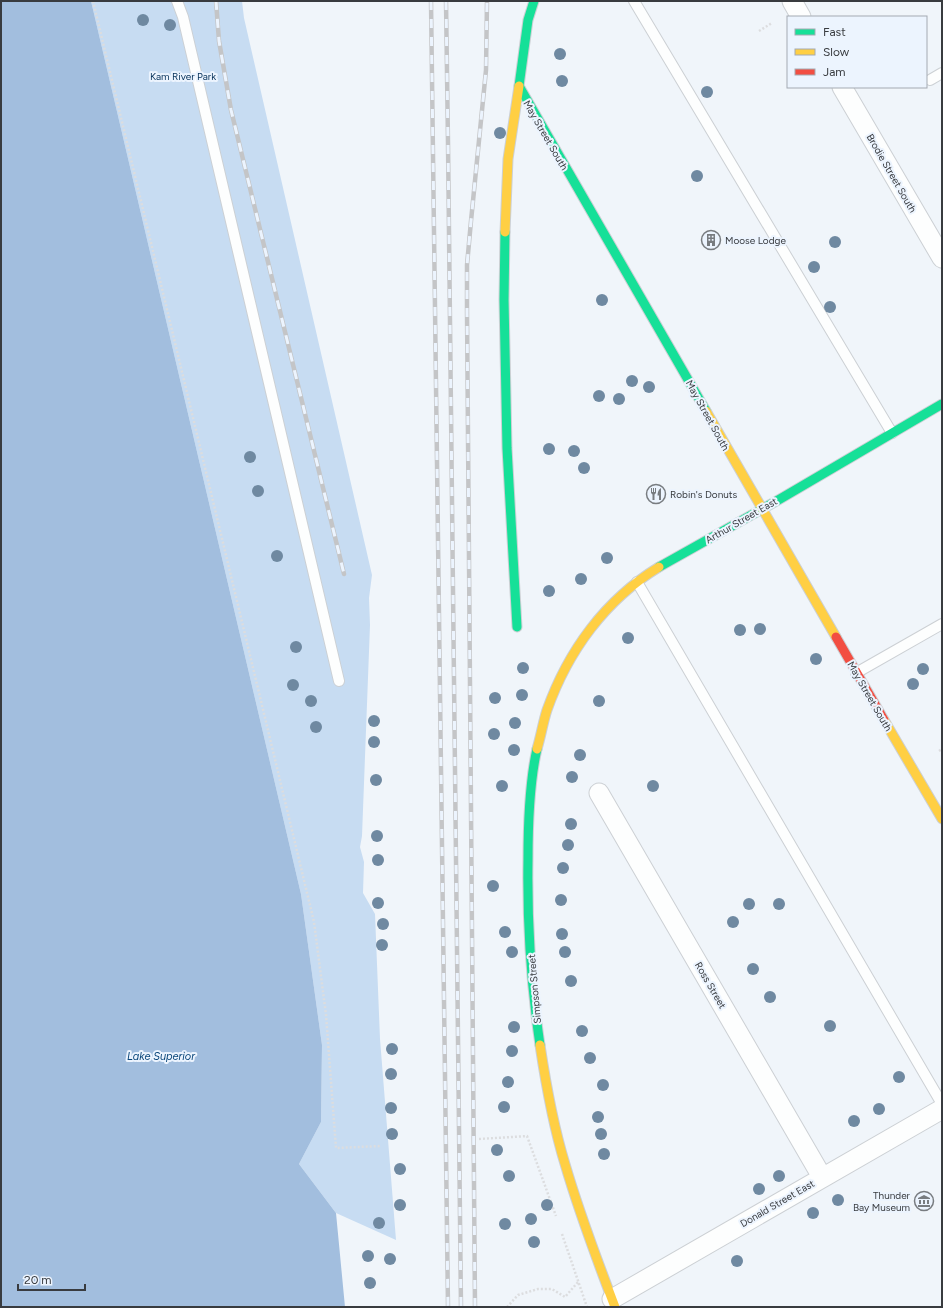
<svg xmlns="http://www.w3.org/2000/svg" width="943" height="1308" viewBox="0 0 943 1308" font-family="Figtree,sans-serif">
<rect width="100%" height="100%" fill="#f0f5fa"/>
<path fill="#c7dcf2" d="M91 1H242L244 18 372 575 369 598 370 625 362 836 360 847 364 862 363 893 375 914 380 1039 396 1240 336 1213 299 1164 321 1122 322 1045 301 894Z"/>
<path fill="#a2bede" d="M1 1H91L301 894 322 1045 321 1122 299 1164 336 1213 345 1307H1Z"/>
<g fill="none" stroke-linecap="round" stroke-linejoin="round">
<defs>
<path id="lane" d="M177 1 183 17 339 681
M634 1 892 433
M930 80 942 73
M637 582 942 1104
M856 673 942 624"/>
<path id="street" d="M792 1 801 17
M842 87 942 258
M599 793 822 1177
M612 1299 942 1109"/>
<path id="fast" d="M534 1 528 20 519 86 706 411
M505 232 504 300 507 448 517 627
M659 567 780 499 942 404
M537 749C529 784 528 824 528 860 527 922 531 984 540 1045"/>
<path id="slow" d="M505 232 508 159 519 86
M706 411 836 637
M884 720 942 819
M537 749C541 736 543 722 547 710 568 651 605 600 659 567
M540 1045C546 1085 553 1125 565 1164 579 1212 597 1260 615 1307"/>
<path id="jam" d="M836 637 884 720"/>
</defs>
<use href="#lane" stroke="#ccd0d4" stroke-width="12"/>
<use href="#street" stroke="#ccd0d4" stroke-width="21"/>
<use href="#fast" stroke="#ccd0d4" stroke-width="11"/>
<use href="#slow" stroke="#ccd0d4" stroke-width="11"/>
<use href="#jam" stroke="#ccd0d4" stroke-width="11"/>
<path stroke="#dcdddf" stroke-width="2.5" stroke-dasharray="2 2" stroke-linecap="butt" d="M93 1 314 922 326 1015 336 1148 381 1146
M759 31 772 23
M939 751 942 749
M479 1139 527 1136 556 1216
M562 1234 587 1307
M507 1307 518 1295 538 1289H552L565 1297 578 1282"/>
<use href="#lane" stroke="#fdfefe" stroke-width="10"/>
<use href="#street" stroke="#fdfefe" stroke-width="19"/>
<use href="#fast" stroke="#16e098" stroke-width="9"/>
<use href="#slow" stroke="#ffcf43" stroke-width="9"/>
<use href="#jam" stroke="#f24e42" stroke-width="9"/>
<defs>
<path id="rail" d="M216 1 219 41 231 110 344 574
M431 1 448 1307
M446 1 448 143 461 1307
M475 1307 467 311V265L471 221 486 70 487 1"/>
</defs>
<use href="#rail" stroke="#c4c5c7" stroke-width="4.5"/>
<use href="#rail" stroke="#ecf4fe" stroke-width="3" stroke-dasharray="9" stroke-linecap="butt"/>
</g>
<g fill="#6f89a1">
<circle cx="143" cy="20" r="6"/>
<circle cx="170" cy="25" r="6"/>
<circle cx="560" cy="54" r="6"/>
<circle cx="562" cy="81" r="6"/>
<circle cx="707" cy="92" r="6"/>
<circle cx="500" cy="133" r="6"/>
<circle cx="697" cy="176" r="6"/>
<circle cx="835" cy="242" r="6"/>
<circle cx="814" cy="267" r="6"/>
<circle cx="602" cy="300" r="6"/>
<circle cx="830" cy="307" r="6"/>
<circle cx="632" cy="381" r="6"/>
<circle cx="649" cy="387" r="6"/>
<circle cx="599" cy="396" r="6"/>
<circle cx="619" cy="399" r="6"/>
<circle cx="549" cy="449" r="6"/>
<circle cx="574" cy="451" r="6"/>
<circle cx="250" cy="457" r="6"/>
<circle cx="584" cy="468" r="6"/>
<circle cx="258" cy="491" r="6"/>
<circle cx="277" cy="556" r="6"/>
<circle cx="607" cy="558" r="6"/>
<circle cx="581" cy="579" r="6"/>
<circle cx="549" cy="591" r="6"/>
<circle cx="760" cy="629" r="6"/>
<circle cx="740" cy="630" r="6"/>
<circle cx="628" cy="638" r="6"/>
<circle cx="296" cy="647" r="6"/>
<circle cx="816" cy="659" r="6"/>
<circle cx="523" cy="668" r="6"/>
<circle cx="923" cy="669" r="6"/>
<circle cx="913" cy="684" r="6"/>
<circle cx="293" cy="685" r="6"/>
<circle cx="522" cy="695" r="6"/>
<circle cx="495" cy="698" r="6"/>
<circle cx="311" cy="701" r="6"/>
<circle cx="599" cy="701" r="6"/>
<circle cx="374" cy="721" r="6"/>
<circle cx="515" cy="723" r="6"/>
<circle cx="316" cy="727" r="6"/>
<circle cx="494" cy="734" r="6"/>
<circle cx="374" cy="742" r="6"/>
<circle cx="514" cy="750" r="6"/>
<circle cx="580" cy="755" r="6"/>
<circle cx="572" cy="777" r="6"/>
<circle cx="376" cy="780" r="6"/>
<circle cx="502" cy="786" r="6"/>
<circle cx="653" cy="786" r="6"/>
<circle cx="571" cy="824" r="6"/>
<circle cx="377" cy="836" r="6"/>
<circle cx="568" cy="845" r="6"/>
<circle cx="378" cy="860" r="6"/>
<circle cx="563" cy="868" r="6"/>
<circle cx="493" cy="886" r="6"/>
<circle cx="561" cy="900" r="6"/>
<circle cx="378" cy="903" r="6"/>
<circle cx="749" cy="904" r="6"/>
<circle cx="779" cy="904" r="6"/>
<circle cx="733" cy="922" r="6"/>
<circle cx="383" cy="924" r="6"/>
<circle cx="505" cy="932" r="6"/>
<circle cx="562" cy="934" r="6"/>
<circle cx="382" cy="945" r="6"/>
<circle cx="512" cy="952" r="6"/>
<circle cx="565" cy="952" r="6"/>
<circle cx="753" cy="969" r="6"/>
<circle cx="571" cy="981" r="6"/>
<circle cx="770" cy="997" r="6"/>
<circle cx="830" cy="1026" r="6"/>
<circle cx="514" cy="1027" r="6"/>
<circle cx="582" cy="1031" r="6"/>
<circle cx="392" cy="1049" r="6"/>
<circle cx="512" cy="1051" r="6"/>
<circle cx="590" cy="1058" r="6"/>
<circle cx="391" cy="1074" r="6"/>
<circle cx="899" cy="1077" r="6"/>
<circle cx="508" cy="1082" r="6"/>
<circle cx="603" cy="1085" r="6"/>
<circle cx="504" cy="1107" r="6"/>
<circle cx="391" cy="1108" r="6"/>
<circle cx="879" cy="1109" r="6"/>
<circle cx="598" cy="1117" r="6"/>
<circle cx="854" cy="1121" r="6"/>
<circle cx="392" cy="1134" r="6"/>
<circle cx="601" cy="1134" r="6"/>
<circle cx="497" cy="1150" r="6"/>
<circle cx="604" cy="1154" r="6"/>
<circle cx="400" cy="1169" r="6"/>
<circle cx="509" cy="1176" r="6"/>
<circle cx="779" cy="1176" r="6"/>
<circle cx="759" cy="1189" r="6"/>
<circle cx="838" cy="1200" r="6"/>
<circle cx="400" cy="1205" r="6"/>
<circle cx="547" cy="1205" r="6"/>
<circle cx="813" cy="1213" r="6"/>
<circle cx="531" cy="1219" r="6"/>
<circle cx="379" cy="1223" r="6"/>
<circle cx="505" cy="1224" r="6"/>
<circle cx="534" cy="1242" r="6"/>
<circle cx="368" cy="1256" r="6"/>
<circle cx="390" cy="1259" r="6"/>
<circle cx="737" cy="1261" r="6"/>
<circle cx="370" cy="1283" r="6"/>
</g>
<defs>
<symbol id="building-ring" viewBox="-11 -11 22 22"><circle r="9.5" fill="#ecf4fe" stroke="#787c80" stroke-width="1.5"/><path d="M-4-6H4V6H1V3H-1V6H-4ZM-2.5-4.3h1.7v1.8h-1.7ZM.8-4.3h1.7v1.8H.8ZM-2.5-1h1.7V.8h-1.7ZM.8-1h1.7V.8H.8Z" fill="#787c80"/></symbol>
<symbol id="restaurant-ring" viewBox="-11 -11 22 22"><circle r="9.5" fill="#ecf4fe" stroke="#787c80" stroke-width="1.5"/><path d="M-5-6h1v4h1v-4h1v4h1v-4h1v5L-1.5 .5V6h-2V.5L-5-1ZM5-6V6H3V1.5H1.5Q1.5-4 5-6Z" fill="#787c80"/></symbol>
<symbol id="museum-ring" viewBox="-11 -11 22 22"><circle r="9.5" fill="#ecf4fe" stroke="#787c80" stroke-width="1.5"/><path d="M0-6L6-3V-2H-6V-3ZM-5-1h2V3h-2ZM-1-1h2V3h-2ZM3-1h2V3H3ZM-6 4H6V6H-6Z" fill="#787c80"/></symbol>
</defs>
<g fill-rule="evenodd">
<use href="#building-ring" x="700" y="229" width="22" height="22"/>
<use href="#restaurant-ring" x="645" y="483" width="22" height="22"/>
<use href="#museum-ring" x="913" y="1190" width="22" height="22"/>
</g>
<g text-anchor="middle" stroke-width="4" stroke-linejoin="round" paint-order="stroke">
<g font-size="10" fill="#053058" stroke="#ecf4fe">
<text x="183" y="80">Kam River Park</text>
</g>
<g font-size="10" fill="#383b3f" stroke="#ecf4fe">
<text transform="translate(546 135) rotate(60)" y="4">May Street South</text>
<text transform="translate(892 173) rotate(60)" y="4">Brodie Street South</text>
<text transform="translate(708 415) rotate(61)" y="4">May Street South</text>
<text transform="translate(741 520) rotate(-30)" y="4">Arthur Street East</text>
<text transform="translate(870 696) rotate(60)" y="4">May Street South</text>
<text transform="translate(711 985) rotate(60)" y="4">Ross Street</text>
<text transform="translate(534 989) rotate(-95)" y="4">Simpson Street</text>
<text transform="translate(777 1203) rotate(-30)" y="4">Donald Street East</text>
</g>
<g font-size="10" fill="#383b3f" stroke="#ecf4fe" text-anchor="start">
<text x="725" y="244">Moose Lodge</text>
<text x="670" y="498">Robin's Donuts</text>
<text x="910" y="1199" text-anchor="end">Thunder<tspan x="910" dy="12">Bay Museum</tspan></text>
</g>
<g font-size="11" font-style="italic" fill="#074478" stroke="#ecf4fe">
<text x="161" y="1060">Lake Superior</text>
</g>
</g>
<rect width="943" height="1308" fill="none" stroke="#383b3f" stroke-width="4"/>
<rect x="787" y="16" width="140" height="72" fill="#ecf4fe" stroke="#a4aab2"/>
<rect x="795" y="29" width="20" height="6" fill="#16e098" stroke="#a4aab2"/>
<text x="823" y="36" font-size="12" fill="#383b3f">Fast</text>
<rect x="795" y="49" width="20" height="6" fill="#ffcf43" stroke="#a4aab2"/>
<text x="823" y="56" font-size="12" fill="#383b3f">Slow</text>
<rect x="795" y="69" width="20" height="6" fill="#f24e42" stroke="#a4aab2"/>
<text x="823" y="76" font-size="12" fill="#383b3f">Jam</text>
<path d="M18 1284v6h67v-6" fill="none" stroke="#383b3f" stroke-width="2"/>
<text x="24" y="1284" font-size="12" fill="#383b3f" stroke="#ecf4fe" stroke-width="3" paint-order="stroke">20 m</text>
</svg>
